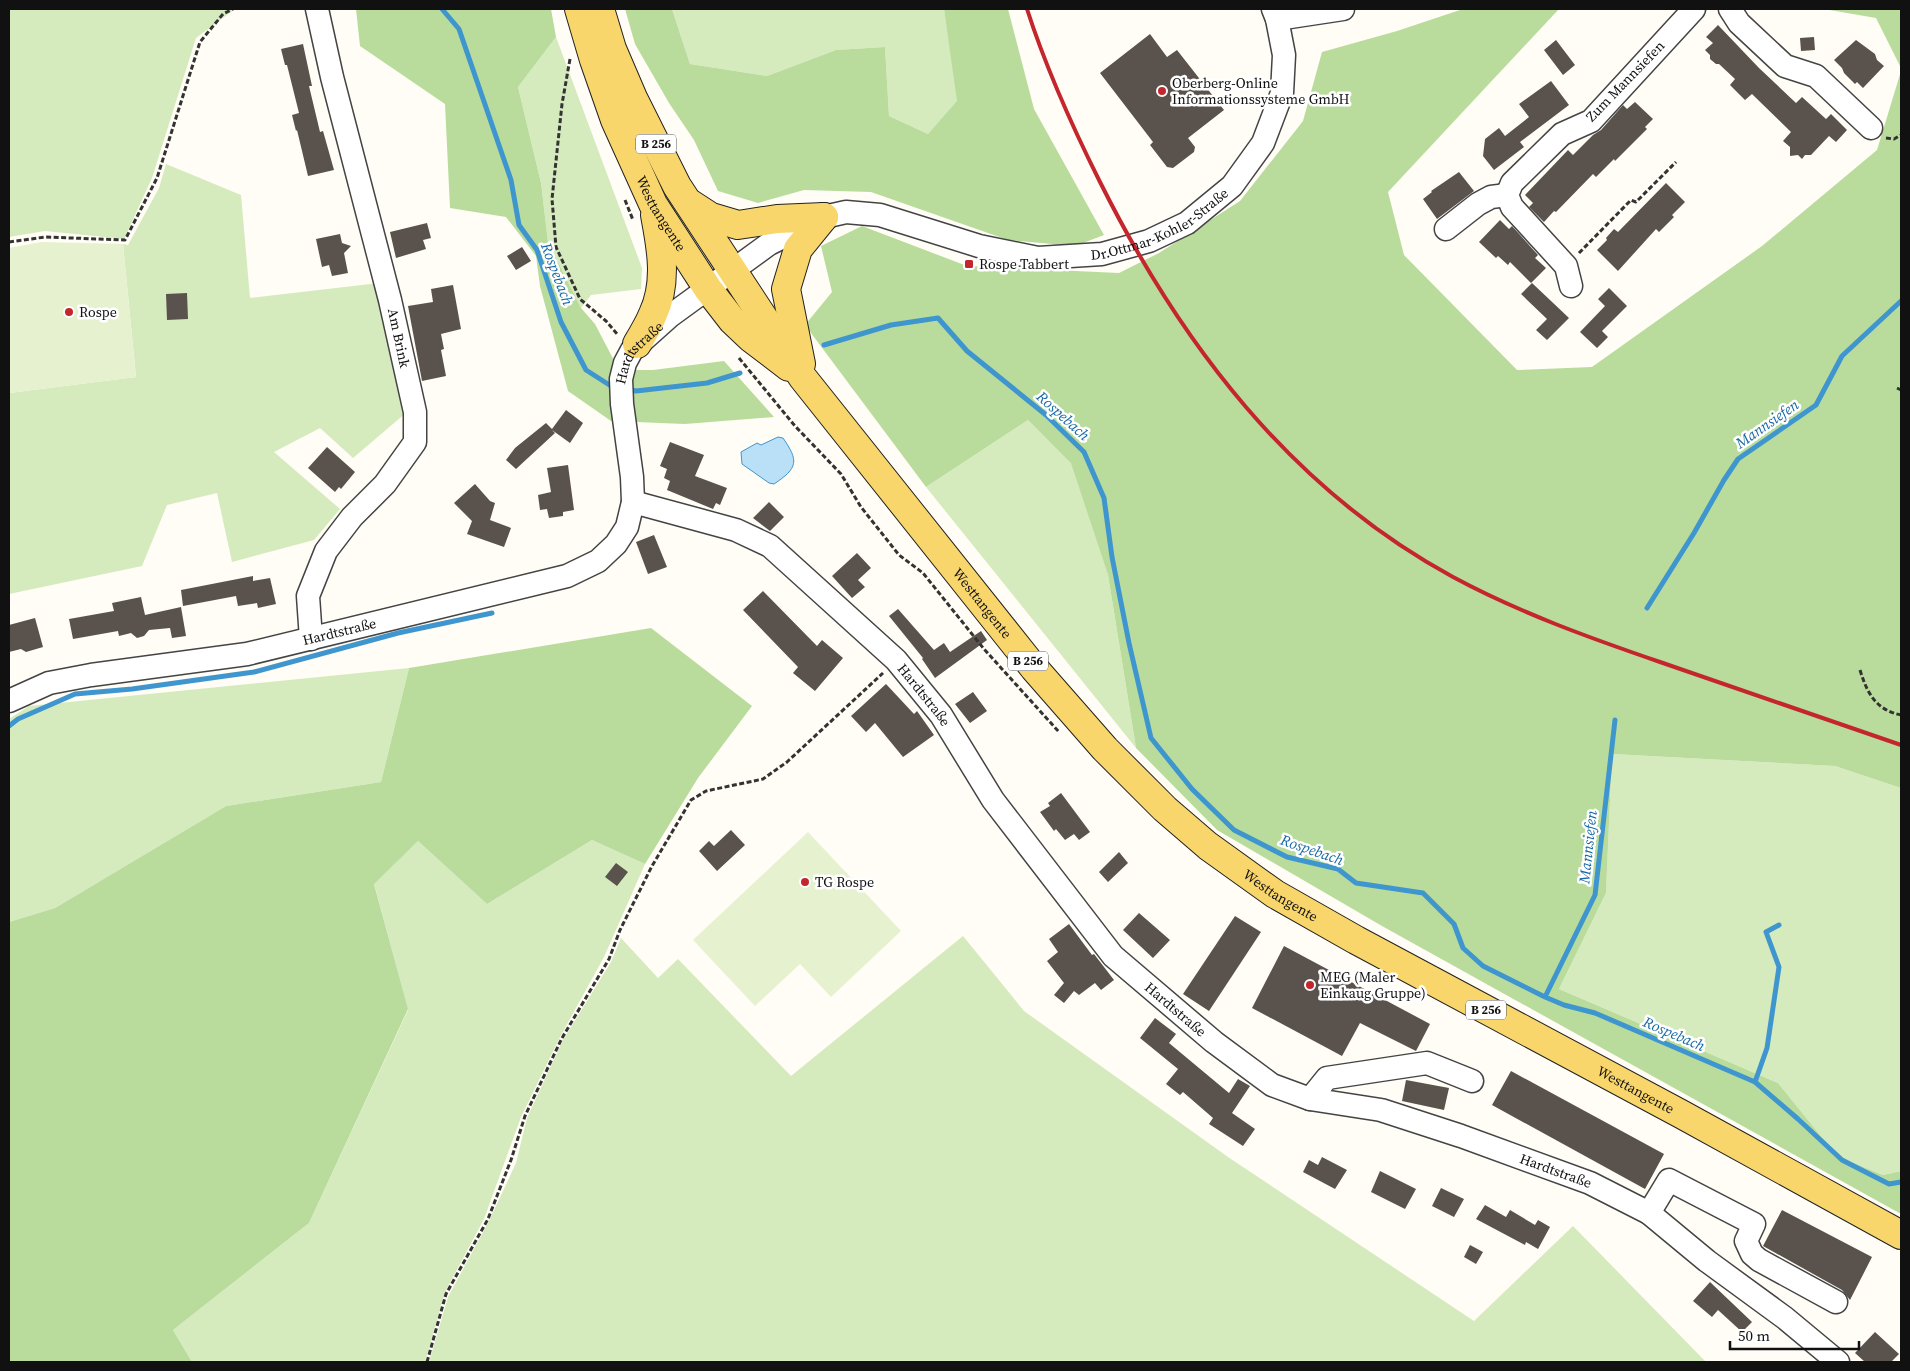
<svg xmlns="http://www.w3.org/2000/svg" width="1910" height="1371" viewBox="0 0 1910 1371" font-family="'Source Serif 4',serif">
<rect width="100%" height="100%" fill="#fffdf5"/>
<path fill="#d5ebbd" d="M9 9H235L196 38 152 178 124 239 45 231 9 237Z
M672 9H944L958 101 928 134 889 116 885 47 836 50 767 76 690 64Z
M556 37 642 268 641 289 591 295 581 308 548 242 541 183 518 87Z
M166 164 241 195 250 298 379 283 407 412 353 458 320 428 274 452 340 509 314 540 232 562 217 493 167 505 142 566 9 594V393L136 377 123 244 128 245 159 188Z
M1028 420 1072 463 1108 575 1136 748 926 487Z
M409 668 381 782 226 806 55 908 9 922V719L29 706Z
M1612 754 1835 766 1901 788V1171L1883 1175 1837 1156 1778 1083 1559 989 1606 893Z
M592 840 645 864 604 957 560 1037 521 1117 484 1219 445 1292 425 1362H192L173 1330 309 1223 408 1010 374 883 418 841 487 904Z
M963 936 1024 1011 1228 1157 1474 1321 1573 1226 1706 1362H429L448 1297 489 1221 516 1163 527 1118 563 1040 611 962 621 938 658 978 678 959 791 1076Z"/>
<path fill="#b9dc9c" d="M356 9H551L556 37 518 87 541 183 548 242 581 308 595 324 619 370H653L724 361 774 417 685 424 611 421 568 391 540 286 536 256 506 217 450 208 445 104 360 46Z
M625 9H672L690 64 767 76 836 50 885 47 889 116 928 134 957 101 944 9H1008L1034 109 1104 235 1075 246 1008 240 871 192 804 190 758 203 718 191 694 140 669 103 635 44Z
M1463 9H1559L1388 192 1404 255 1517 370 1592 367 1762 246 1877 150 1901 71V788L1835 766 1612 754 1606 893 1559 989 1778 1083 1837 1156 1883 1175 1901 1171V1214L1382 926 1217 830 1136 748 1108 575 1071 463 1028 420 926 487 805 325 832 292 821 246 862 226 967 266 1119 273 1159 253 1240 201 1303 121 1322 52 1397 31Z
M1824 9H1901V68L1876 18Z
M651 628 752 706 698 778 645 864 592 840 487 904 418 841 374 884 408 1009 309 1223 173 1330 192 1362H9V922L55 908 226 806 381 782 409 668Z"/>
<path fill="#e6f2cf" d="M42 242 123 244 136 377 9 393V248Z
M808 832 901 931 831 997 800 964 755 1006 693 940Z"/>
<path fill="#b9e0f7" stroke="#3f96cf" d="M778 437 783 438C799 461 798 468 774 484L769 483 742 464 741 452 757 443 761 445Z"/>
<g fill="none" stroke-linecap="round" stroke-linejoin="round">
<path stroke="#3f96cf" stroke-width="5" d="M442 9 459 29 511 180 519 225 537 250 561 322 586 370 611 386 616 387
M824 345 891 325 938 318 967 351 1046 415 1084 452 1104 498 1112 557 1129 643 1151 738 1192 789 1234 830 1287 857 1338 869 1356 883 1423 893 1454 924 1463 948 1483 966 1545 997 1564 1005 1595 1013 1755 1082 1798 1119 1842 1160 1889 1184 1901 1182
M627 389 636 391 707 383 740 373
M1647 608 1694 533 1724 480 1738 459 1816 405 1842 356 1901 301
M9 726 18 719 75 694 132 689 254 672 398 633 492 613
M1545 997 1595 895 1615 720
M1755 1082 1767 1048 1779 967 1766 932 1779 925"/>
</g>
<path fill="#5a524d" d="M1718 25 1759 68 1796 103 1802 97 1826 119 1831 114 1847 130 1836 142 1829 136 1811 155H1805L1802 159 1798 155 1790 156V147L1783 141 1791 132 1752 94 1745 100 1730 85 1735 79 1719 64H1716L1710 59V55L1705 50 1713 43 1706 37Z
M1150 34 1167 57 1177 50 1224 110 1188 138 1195 147 1194 152 1173 168 1167 167 1150 145 1153 142 1100 73Z
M1814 37 1815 50 1801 51 1800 38Z
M1556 40 1575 65 1563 75 1544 50Z
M1856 40 1875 54 1877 60 1884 66 1863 88 1857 82 1855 84 1844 73 1842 68 1834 60Z
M303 44 312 86H309L320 132 323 131 334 170 308 176 297 130 296 131 292 115 299 113 287 65H285L281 49Z
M1551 81 1569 105 1520 142 1524 147 1494 170 1483 156 1485 139 1499 128 1505 136 1529 117 1519 104Z
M1635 102 1653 119 1645 127 1647 129 1615 161 1614 159 1596 177 1593 174 1556 212 1554 211 1544 222 1529 207 1533 203 1525 195 1568 150 1573 155 1593 135 1601 130 1623 105 1627 109Z
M1459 172 1474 191 1437 219 1423 199 1432 192 1431 191Z
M1666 183 1685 202 1672 215 1674 217 1659 232 1656 229 1618 271 1597 250 1607 240 1606 238 1614 229 1618 232Z
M1500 220 1509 229 1512 226 1538 255 1535 258 1546 268 1531 283 1510 262 1508 265 1498 256 1496 258 1479 242Z
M427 223 431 238 423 240 426 249 396 258 390 232Z
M340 234 342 243 351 246 344 253 348 273 332 276 329 265 322 267 316 239Z
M522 247 531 261 516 270 507 256Z
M1532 283 1569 318 1547 340 1536 330 1547 319 1521 294Z
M453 285 461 329 441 334 444 349 441 350 446 376 422 381 408 306 433 302 431 289Z
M1609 288 1627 306 1602 331 1608 337 1597 348 1580 332 1605 306 1598 299Z
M187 293 188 319 167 320 166 294Z
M566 410 583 423 570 443 552 430 555 433 516 469 506 460 515 448 546 423 552 429Z
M670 442 704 455 695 476 727 488 720 505 716 503 713 509 667 490 670 481 664 478 667 469 660 466Z
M327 447 355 472 341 489 339 487 335 492 308 468Z
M568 465 574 510 563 512V516L549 518 547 509 540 510 538 495 551 492 547 468Z
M475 484 490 501 495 503 490 520 511 528 504 547 467 534 472 521 454 503Z
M769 502 784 517 770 531 753 518Z
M654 535 667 567 648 574 636 542Z
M857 553 871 568 858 580 865 587 852 598 832 576Z
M253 576V581L270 578 276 604 258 608 257 603 238 606 236 596 183 606 181 590Z
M763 591 817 646 822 640 843 658 815 691 793 673 798 667 743 610Z
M141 597 145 615 181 607 186 636 172 638 170 628 149 630 144 636 137 638 131 633 119 636 118 631 73 639 69 619 114 611 112 603Z
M898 609 934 650 944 643 950 652 981 631 987 640 935 678 922 659 923 658 889 616Z
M35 618 43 647 26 652 21 649 9 652V625Z
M886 684 914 714 917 711 934 735 903 757 875 723 866 732 851 716Z
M973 692 987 711 970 723 955 704Z
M1061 793 1090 832 1079 840 1074 834 1065 840 1056 829 1054 831 1040 812 1050 806 1048 803Z
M731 830 745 845 717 871 699 851 709 841 714 846Z
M1119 852 1128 863 1108 882 1099 872Z
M616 863 628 872 617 886 605 877Z
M1139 913 1170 940 1153 958 1123 930Z
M1235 916 1261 932 1209 1011 1183 994Z
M1069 924 1092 955 1094 954 1114 980 1101 990 1095 983 1079 995 1074 991 1064 1003 1054 995 1064 983 1047 961 1058 952 1049 939Z
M1284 946 1430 1024 1416 1051 1360 1023 1342 1056 1252 1008Z
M1155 1018 1176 1034 1169 1043 1229 1093 1238 1079 1250 1086 1232 1113 1255 1129 1243 1146 1209 1124 1213 1118 1183 1092 1180 1095 1166 1084 1178 1069 1140 1038Z
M1511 1071 1664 1154 1645 1189 1492 1105Z
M1406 1080 1449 1088 1444 1110 1402 1101Z
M1322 1157 1347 1170 1335 1189 1303 1172 1309 1160 1318 1165Z
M1380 1171 1416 1189 1405 1209 1371 1192Z
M1441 1188 1464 1199 1454 1217 1432 1206Z
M1485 1205 1506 1217 1510 1210 1535 1225 1538 1220 1550 1227 1538 1249 1526 1242 1525 1245 1476 1219Z
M1782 1210 1872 1257 1850 1300 1842 1290 1763 1246Z
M1470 1245 1483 1252 1476 1264 1464 1257Z
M1710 1282 1752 1322 1742 1332 1718 1310 1712 1317 1693 1301Z
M1875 1332 1899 1354 1891 1362H1865L1855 1353Z"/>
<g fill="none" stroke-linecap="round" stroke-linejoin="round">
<defs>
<g id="minor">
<path d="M1730 9 1739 23 1785 66 1816 76 1871 128"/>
<path d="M1277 19 1343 9"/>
<path d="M1446 229 1478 204 1491 197 1507 195"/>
<path d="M1571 286 1566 266 1512 207 1507 195 1512 183 1562 134 1591 121 1694 9"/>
<path id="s1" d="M633 502 736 530 770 546 896 660 941 715 993 800 1113 956 1214 1042 1272 1085 1310 1099 1381 1110 1461 1136 1590 1183 1649 1213 1707 1261 1785 1318 1838 1362"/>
<path d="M311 639 308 596 326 551 352 517 385 484 415 442V412L390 300 332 77 317 9"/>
<path id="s2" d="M9 701 49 683 91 675 247 654 567 576 598 561 616 544 627 527 633 502 632 477 622 404 621 379 625 363 632 350 670 316 769 244 824 217 846 212 880 215 979 246 1038 258 1102 254 1149 241 1187 223 1232 186 1263 143 1282 93 1284 55 1277 19 1273 9"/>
<path d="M1310 1099 1327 1078 1427 1063 1472 1081"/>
<path d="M1649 1213 1669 1180 1754 1224 1746 1241 1752 1254 1759 1260 1836 1302"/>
</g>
<g id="major">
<path id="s3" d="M579 9 594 60 615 120 653 204 708 289 732 320 751 338 789 367"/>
<path id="s4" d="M600 9 612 49 633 98 677 186 803 378 1034 668 1105 749 1165 809 1208 846 1275 894 1356 940 1681 1114 1901 1235"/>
<path d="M691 204 711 217 738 225 777 219 824 217"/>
<path d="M637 344C643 334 649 324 653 314 668 282 661 247 655 215"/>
<path d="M801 364 786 289 798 249 824 217"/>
</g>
</defs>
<use href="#minor" stroke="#444" stroke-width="25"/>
<use href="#major" stroke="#222" stroke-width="30"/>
<path stroke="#333" stroke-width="3" stroke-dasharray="5 2.5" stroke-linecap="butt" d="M570 59 562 104 552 199 556 247 580 299 606 321 618 335
M1886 138 1894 139 1901 135
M625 200 633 220
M9 242 45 237 125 240 157 178 200 42 223 14 233 9
M1579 253 1631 200 1636 202 1676 162
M739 358 795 426 841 474 861 507 899 555 923 573 984 649 1059 732
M1897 388 1901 390
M1860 670C1867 693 1876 710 1901 715
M427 1362 446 1294 488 1219 511 1160 525 1116 562 1038 609 959 620 930 652 866 691 800 706 791 763 779 787 762 883 673"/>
<use href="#minor" stroke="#fff" stroke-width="22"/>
<use href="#major" stroke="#f9d66b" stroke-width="28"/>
<path stroke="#c4262e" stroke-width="4" d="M1027 9C1046 68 1072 126 1100 182 1181 344 1291 489 1453 577 1520 613 1590 638 1660 662 1740 690 1821 717 1901 745"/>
</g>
<g fill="#c4262e" stroke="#fff" stroke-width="2">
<circle cx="1162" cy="91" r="5"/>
<rect x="964" y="259" width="10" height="10" rx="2.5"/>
<circle cx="69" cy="312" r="5"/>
<circle cx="805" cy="882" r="5"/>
<circle cx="1310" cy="985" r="5"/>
</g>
<g text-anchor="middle" stroke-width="5" stroke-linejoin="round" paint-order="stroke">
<g fill="#fff" stroke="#585858" stroke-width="1">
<rect x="636" y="134.5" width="40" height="19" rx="4"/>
<rect x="1008" y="651.5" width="40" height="19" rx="4"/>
<rect x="1466" y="1000.5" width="40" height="19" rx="4"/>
</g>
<g font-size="12" font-weight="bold" fill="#111">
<text x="656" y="148">B 256</text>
<text x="1028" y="665">B 256</text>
<text x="1486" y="1014">B 256</text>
</g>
<g font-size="14" fill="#111" stroke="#fff">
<text transform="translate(1625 81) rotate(-46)" y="5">Zum Mannsiefen</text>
<text dy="5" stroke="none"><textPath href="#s3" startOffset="221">Westtangente</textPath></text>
<text dy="5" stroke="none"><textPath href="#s2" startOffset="1418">Dr.Ottmar-Kohler-Straße</textPath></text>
<text transform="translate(399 338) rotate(78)" y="5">Am Brink</text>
<text dy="5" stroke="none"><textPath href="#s2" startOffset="835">Hardtstraße</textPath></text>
<text dy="5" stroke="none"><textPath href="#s4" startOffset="711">Westtangente</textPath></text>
<text dy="5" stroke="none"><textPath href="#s2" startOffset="339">Hardtstraße</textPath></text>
<text dy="5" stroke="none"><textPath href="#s1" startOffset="359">Hardtstraße</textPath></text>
<text dy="5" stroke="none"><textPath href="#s4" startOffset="1131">Westtangente</textPath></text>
<text dy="5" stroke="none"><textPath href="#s1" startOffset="764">Hardtstraße</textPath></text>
<text dy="5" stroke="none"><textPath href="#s4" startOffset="1536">Westtangente</textPath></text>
<text dy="5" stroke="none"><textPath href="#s1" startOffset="1184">Hardtstraße</textPath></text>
</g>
<g font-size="14" fill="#111" stroke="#fff" text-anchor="start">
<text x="1172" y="88">Oberberg-Online<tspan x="1172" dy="16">Informationssysteme GmbH</tspan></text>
<text x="979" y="269">Rospe Tabbert</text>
<text x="79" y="317">Rospe</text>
<text x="815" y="887">TG Rospe</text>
<text x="1320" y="982">MEG (Maler<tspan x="1320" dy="16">Einkaug Gruppe)</tspan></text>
</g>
<g font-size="15" font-style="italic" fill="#1768a6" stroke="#fff">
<text transform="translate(557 274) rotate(69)" y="5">Rospebach</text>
<text transform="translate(1063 416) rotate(42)" y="5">Rospebach</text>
<text transform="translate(1767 424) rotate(-35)" y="5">Mannsiefen</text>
<text transform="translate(1588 847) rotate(-84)" y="5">Mannsiefen</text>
<text transform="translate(1312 850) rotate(19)" y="5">Rospebach</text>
<text transform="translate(1674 1034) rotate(23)" y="5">Rospebach</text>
</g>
</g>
<rect width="1910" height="1371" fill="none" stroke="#111111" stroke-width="20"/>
<path d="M1730 1341v8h129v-8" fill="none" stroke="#111111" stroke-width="2.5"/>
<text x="1738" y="1341" font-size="15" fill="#111111" stroke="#ffffff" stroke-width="4" paint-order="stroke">50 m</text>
</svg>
